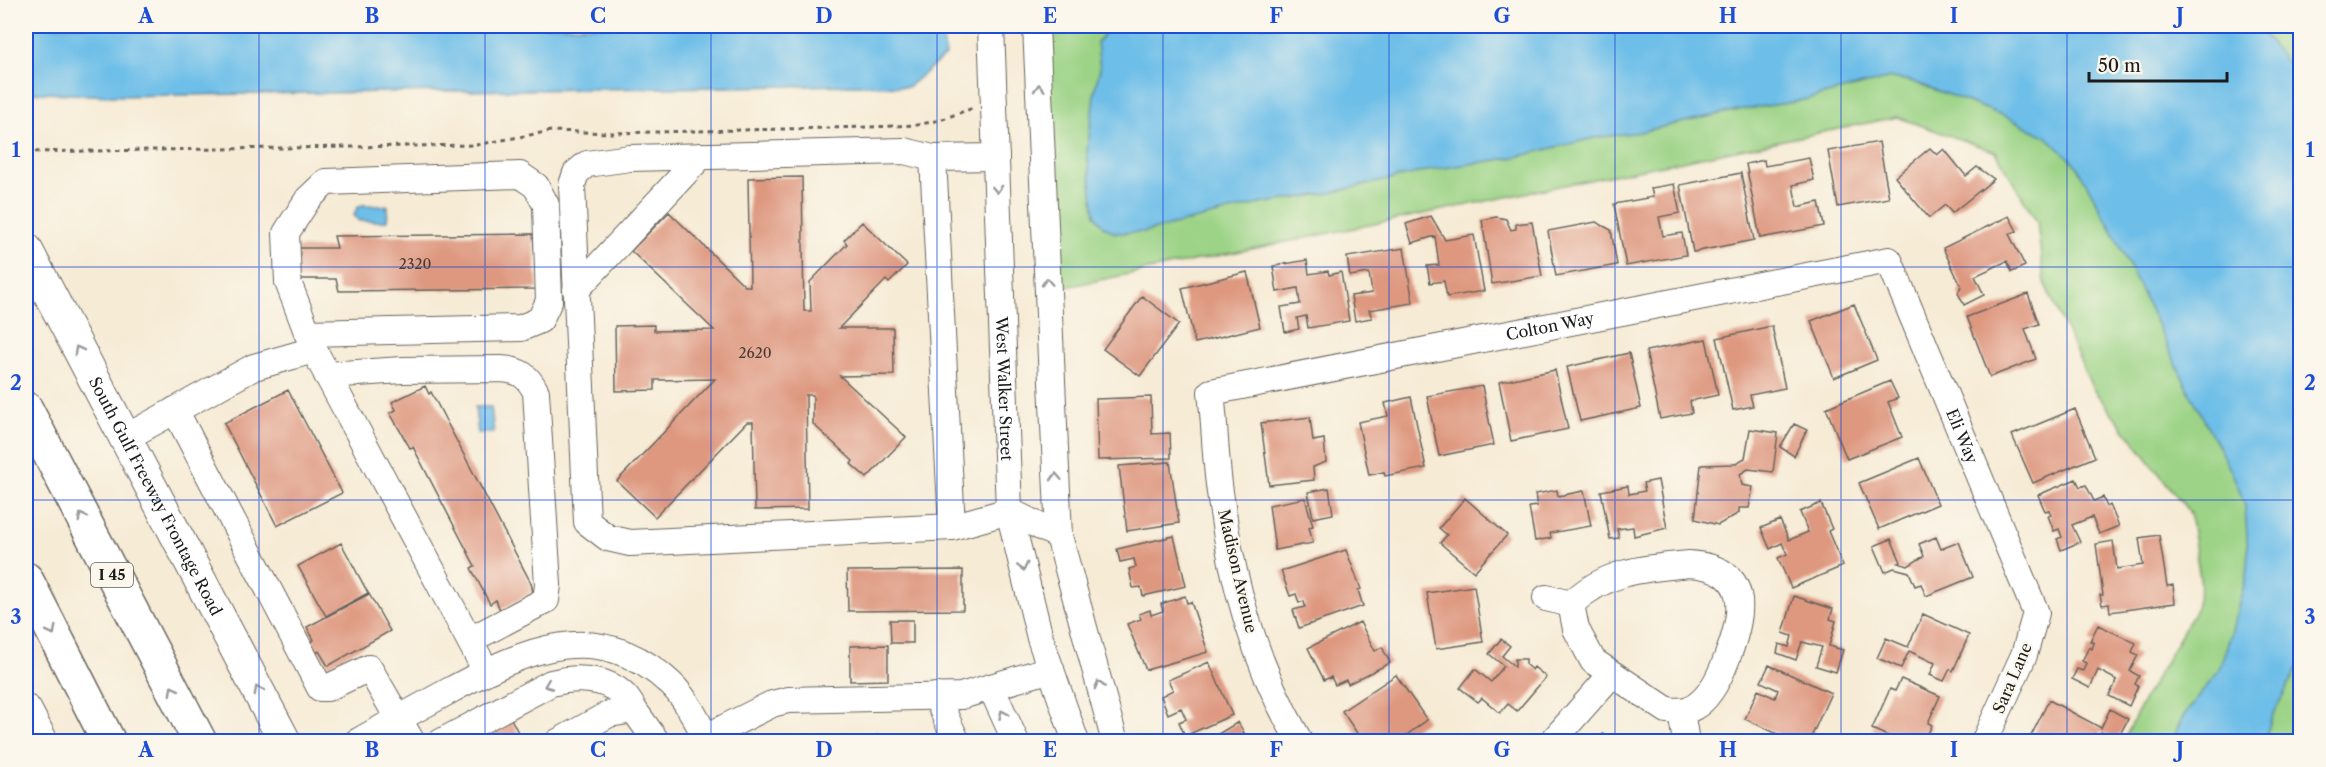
<svg xmlns="http://www.w3.org/2000/svg" width="2326" height="767" viewBox="0 0 2326 767" font-family="'Libre Caslon Text',serif">
<rect width="100%" height="100%" fill="#fbf7ec"/>
<filter id="ink" filterUnits="userSpaceOnUse"><feTurbulence type="fractalNoise" baseFrequency=".0167" numOctaves="2"/><feDisplacementMap in="SourceGraphic" scale="12" xChannelSelector="R" yChannelSelector="G"/><feConvolveMatrix kernelMatrix="1 2 1 2 8 2 1 2 1" color-interpolation-filters="sRGB"/></filter>
<filter id="wash" filterUnits="userSpaceOnUse"><feTurbulence type="fractalNoise" baseFrequency=".008" numOctaves="4" result="noise"/><feDisplacementMap in="SourceGraphic" scale="24" xChannelSelector="R" yChannelSelector="G"/><feGaussianBlur stdDeviation="1.35" result="paint"/><feColorMatrix in="noise" values="0 0 0 0 0 0 0 0 0 0 0 0 0 0 0 0 0 1.4 0 .05"/><feComposite in="paint" operator="in"/></filter>
<g filter="url(#wash)">
<rect width="100%" height="100%" fill="#f6ebd5"/>
<path fill="#9cd386" stroke="#5c7851" stroke-width="1.5" d="M1043 26H2300V741H2124L2140 706 2196 609 2201 585 2190 513 2093 389 2044 282 2037 222 1996 152 1897 117 1056 289Z"/>
<path fill="#6dbee8" stroke="#446d82" stroke-width="1.5" d="M26 26H940L946 55 908 87 863 85 112 96 26 92Z
M1111 26H2256L2300 78V663L2271 719 2265 741H2172L2182 718 2219 670 2231 634 2246 577 2248 552 2245 506 2234 477 2187 387 2114 234 2076 165 2047 137 2005 116 1911 81 1891 78 1795 102 1738 110 1640 132 1594 138 1516 157 1431 170 1330 193 1259 204 1144 232 1115 233 1103 226 1095 215 1087 152 1095 88 1100 69 1097 42Z
M362 205 388 206 387 221H359L354 215 357 208Z
M475 407H491L494 433H478Z"/>
<g id="blocks">
<path fill="#de9880" d="M1879 142 1889 198 1838 207 1828 151Z
M1930 148 1937 155 1944 149 1966 176 1977 167 1994 179 1952 213 1945 205 1929 218 1895 177Z
M1809 158 1814 180 1793 185 1797 207 1819 202 1824 226 1760 238 1746 164 1764 160 1765 166Z
M1741 173 1754 240 1693 252 1680 185Z
M802 177 804 311H811L810 282 847 244 844 240 862 222 907 265 889 283 886 280 839 328H893L894 375 840 376 906 437 867 478 851 464 853 461 813 424V395H806L808 509 755 510 753 422H747L655 517 617 481 715 379 655 380V390L616 391 615 326 654 325V331L714 330 631 251 669 212 745 286H750L748 178Z
M1674 184 1680 213 1659 217 1663 236 1682 233 1686 255 1626 266 1614 204 1653 197 1651 188Z
M1431 216 1445 240 1474 235 1484 291 1447 297 1444 281 1430 283 1427 266 1439 265 1435 236 1412 243 1406 224Z
M2009 216 2017 231 2009 234 2025 266 2012 272 2007 261 1975 276 1984 295 1964 305 1958 293 1961 286 1943 248Z
M1496 217 1506 219 1511 230 1516 229V224L1532 222 1542 276 1492 284 1482 220Z
M1596 222 1611 230 1617 265 1556 276 1548 231Z
M533 234 538 289 339 291 336 279H294V248H337L334 236Z
M1404 248 1413 303 1369 310 1372 318 1355 321 1351 296 1372 293 1369 273 1350 276 1347 257Z
M1307 260 1309 274 1328 271 1329 275 1341 272 1349 321 1308 328 1306 316 1297 318 1299 329 1285 332 1281 307 1300 304 1298 288 1277 292 1273 266Z
M1247 272 1260 327 1195 343 1182 288Z
M2028 294 2039 324 2025 329 2036 359 1990 377 1967 317Z
M1142 296 1179 324 1140 376 1103 349Z
M1854 304 1877 360 1834 378 1811 321Z
M1772 326 1785 388 1750 395 1753 406 1733 410 1717 338Z
M1706 339 1718 395 1690 401 1692 413 1660 419 1646 351Z
M1629 353 1641 408 1580 421 1567 367Z
M1555 370 1568 429 1511 441 1499 382Z
M1890 381 1898 398 1888 402 1902 437 1847 459 1826 408Z
M425 386 429 394 431 392 531 583 533 592 500 610 496 600 490 604 471 568 475 566 413 447 410 448 390 413 396 410 392 402Z
M1482 386 1494 445 1439 456 1427 396Z
M288 390 342 493 277 526 224 423Z
M1151 397 1152 434 1170 433 1171 458 1098 460 1096 399Z
M1411 397 1426 468 1385 476 1384 472 1369 475 1358 422 1388 416 1385 403Z
M2075 409 2095 457 2033 483 2012 435Z
M1310 417 1313 441 1324 439 1326 462 1313 467 1314 480 1269 485 1261 423Z
M1794 424 1807 430 1794 456 1780 447Z
M1750 429 1778 433 1773 472 1748 469 1740 474 1742 485 1753 487 1749 508H1739V513L1718 525 1695 519 1701 465 1734 464 1745 458Z
M1919 458 1938 504 1879 529 1859 483Z
M1170 462 1179 523 1127 531 1119 466Z
M2076 479 2080 487 2086 485 2094 501 2103 497 2107 507 2110 505 2119 526 2099 534 2092 517 2072 525 2080 542 2061 550 2057 539 2062 537 2059 529 2054 531 2048 516 2051 515 2049 510 2045 511 2038 495Z
M1658 480 1667 528 1634 536 1633 527 1617 529 1619 538 1610 539 1601 491 1628 486 1629 494 1645 491 1643 483Z
M1329 488 1333 514 1313 518 1308 492Z
M1557 490 1558 496 1584 491 1591 526 1550 533 1551 538 1535 541 1529 507 1537 506 1535 494Z
M1305 498 1313 526 1309 527 1313 543 1275 550 1269 505Z
M1465 498 1507 535 1474 572 1440 543 1447 535 1439 528Z
M1821 503 1832 529 1828 531 1843 566 1791 588 1778 558 1787 554 1782 543 1770 549 1761 528 1780 520 1789 540 1808 532 1800 512Z
M2159 535 2167 586 2173 585 2175 603 2110 612 2109 604 2102 605 2100 595H2103L2096 544 2113 541 2117 569 2143 565 2139 538Z
M1174 536 1186 586 1143 596 1141 587 1133 588 1129 569 1136 567 1134 559 1120 562 1117 549Z
M1936 537 1941 549 1959 542 1973 577 1926 596 1921 584 1915 586 1909 572 1894 568 1885 572 1874 546 1891 539 1901 562 1898 563 1908 566 1924 556 1919 544Z
M341 543 368 593 326 616 298 566Z
M1346 550 1361 589 1358 590 1363 606 1299 628 1293 610 1305 607 1304 601 1299 603 1296 594 1290 596 1281 571Z
M963 570V610L848 611 847 571Z
M1474 586 1483 642 1436 649 1427 593Z
M369 594 390 631 328 666 319 651 316 653 310 642 314 640 307 627Z
M1185 596 1187 603 1191 602 1208 652 1146 670 1127 624 1141 619 1139 614 1150 610 1151 615 1163 611 1161 604Z
M1794 596 1833 609 1830 619 1836 621 1829 646 1843 650 1836 672 1816 666 1822 647 1802 642 1796 660 1777 653 1779 644 1789 647 1792 636 1783 633Z
M1923 614 1969 635 1953 671 1950 669 1944 681 1930 675 1935 663 1909 651 1901 668 1877 658 1886 638 1908 647Z
M890 620H913V643H891Z
M1360 622 1375 651 1382 647 1390 663 1348 684 1346 680 1335 685 1331 677 1324 680 1308 648Z
M2098 625 2136 643 2132 652 2138 655 2130 671 2139 676 2135 684 2138 686 2129 706 2109 696 2117 680 2098 670 2090 688 2072 679 2077 669 2083 671 2086 663 2082 661 2089 647 2092 649 2094 643 2090 641Z
M1501 639 1510 646 1502 656 1515 667V659H1526V665L1532 670 1534 667 1546 677 1517 711 1508 704 1500 713 1482 698 1478 702 1460 688 1475 669 1491 682 1504 666 1489 654Z
M888 645V680L850 681V646Z
M1209 662 1232 715 1185 736 1179 722 1186 719 1181 708 1168 714 1161 696 1173 690 1168 680Z
M1769 665 1831 693 1809 742H1795L1745 719 1758 690 1775 698 1778 690 1761 682Z
M1396 675 1427 720 1397 742H1363L1342 711Z
M1901 679 1940 696 1928 723 1932 725 1927 736 1923 734 1920 742H1901L1872 729 1890 689 1895 691Z
M2049 700 2101 728 2110 709 2128 719 2117 740 2101 732 2099 736 2094 734 2090 742H2028Z
M507 711 522 740 451 742Z
M1238 722 1249 742H1205Z
M1603 734 1612 742H1597Z
M877 735 880 742H863Z
M1430 735 1436 742H1423Z"/>
</g>
</g>
<g filter="url(#ink)">
<use href="#blocks" fill-opacity="0" stroke="#68645d" stroke-width="1.5"/>
<g fill="none" stroke-linecap="round" stroke-linejoin="round">
<defs>
<g id="minor">
<path id="s1" d="M991 26 1009 511 1040 638 1076 742"/>
<path d="M1036 26 1059 536 1115 742"/>
<path d="M996 157 933 158 904 151 630 158 587 164 576 173 572 185 587 522 608 538 630 543 952 527 1009 511 1059 536"/>
<path d="M933 158 952 527"/>
<path d="M576 290 701 156"/>
<path d="M307 333 521 328 540 320 549 301 546 205 536 186 520 175 326 182 308 199 286 233 288 282 314 350 486 671"/>
<path d="M327 375 402 370 501 369C520 370 528 376 536 392L548 585 546 600 470 640"/>
<path d="M175 410 320 688H327L369 668 412 742"/>
<path d="M125 438 254 367 314 350"/>
<path d="M1689 564C1753 568 1744 614 1727 658 1721 674 1710 698 1694 707 1685 712 1677 711 1667 710L1593 661 1576 629 1571 604C1605 571 1644 568 1689 564Z"/>
<path d="M1546 598 1571 604"/>
<path d="M991 687 1016 742"/>
<path d="M936 696 957 742"/>
<path d="M1681 711 1686 742"/>
<path d="M357 742C387 725 418 708 449 691 525 650 597 615 671 684 686 698 699 724 708 742"/>
<path d="M441 742 551 683C582 675 619 678 634 710"/>
<path d="M558 742 609 714 634 710 657 742"/>
<path d="M696 742 772 704 788 700 961 696 1051 669"/>
<path id="s2" d="M1300 742C1255 666 1231 578 1220 492 1215 458 1215 425 1211 392L1889 260 2036 613 2024 655 1984 742"/>
<path d="M1552 742 1611 675"/>
</g>
<g id="major">
<path id="s3" d="M26 249 285 742"/>
<path d="M26 711 42 742"/>
</g>
<path id="highway" d="M26 409 200 742
M26 579 109 742"/>
</defs>
<use href="#minor" stroke="#68645d" stroke-width="28"/>
<use href="#major" stroke="#68645d" stroke-width="34"/>
<use href="#highway" stroke="#68645d" stroke-width="36"/>
<path stroke="#68645d" stroke-width="3" stroke-dasharray="4.5 4.5" stroke-linecap="butt" d="M26 152 476 145 551 131 612 133 870 127 917 125 940 120 973 108"/>
<use href="#minor" stroke="#fff" stroke-width="26"/>
<use href="#major" stroke="#fff" stroke-width="32"/>
<use href="#highway" stroke="#fff" stroke-width="33"/>
</g>
<defs><path id="oneway-chevron" d="M-2-3.5L2.5 0L-2 3.5" fill="none" stroke-width="1.6" stroke-linecap="round" stroke-linejoin="round" transform="scale(1.5)"/></defs>
<g stroke="#999">
<use href="#oneway-chevron" transform="translate(1039 88) rotate(-93)"/>
<use href="#oneway-chevron" transform="translate(997 189) rotate(88)"/>
<use href="#oneway-chevron" transform="translate(1047 282) rotate(-93)"/>
<use href="#oneway-chevron" transform="translate(78 350) rotate(-118)"/>
<use href="#oneway-chevron" transform="translate(1056 477) rotate(-93)"/>
<use href="#oneway-chevron" transform="translate(82 517) rotate(-117)"/>
<use href="#oneway-chevron" transform="translate(1023 567) rotate(76)"/>
<use href="#oneway-chevron" transform="translate(52 631) rotate(63)"/>
<use href="#oneway-chevron" transform="translate(548 685) rotate(158)"/>
<use href="#oneway-chevron" transform="translate(1099 685) rotate(-105)"/>
<use href="#oneway-chevron" transform="translate(173 690) rotate(-118)"/>
<use href="#oneway-chevron" transform="translate(258 690) rotate(-118)"/>
<use href="#oneway-chevron" transform="translate(1003 714) rotate(-115)"/>
</g>
</g>
<path fill="none" stroke="#1d4ed8" stroke-width="1.5" stroke-opacity="0.55" d="M259 26V742M485 26V742M711 26V742M937 26V742M1163 26V742M1389 26V742M1615 26V742M1841 26V742M2067 26V742M26 267H2300M26 500H2300"/>
<g text-anchor="middle" stroke-width="4.5" stroke-linejoin="round" paint-order="stroke">
<g font-size="14" fill="#4c3b35">
<text x="415" y="269">2320</text>
<text x="755" y="358">2620</text>
</g>
<rect fill="#fbf7ec" stroke="#5f5e5a" stroke-width="1.5" x="91" y="563" width="42" height="24" rx="4.5"/>
<g font-size="15" font-weight="bold" fill="#1c1c1c">
<text x="112" y="580">I 45</text>
</g>
<g font-size="16" fill="#1c1c1c" stroke="#fbf7ec">
<text dy="6" stroke="none"><textPath href="#s2" startOffset="710">Colton Way</textPath></text>
<text dy="6" stroke="none"><textPath href="#s1" startOffset="363">West Walker Street</textPath></text>
<text dy="6" stroke="none"><textPath href="#s2" startOffset="1246">Eli Way</textPath></text>
<text dy="6" stroke="none"><textPath href="#s3" startOffset="279">South Gulf Freeway Frontage Road</textPath></text>
<text transform="translate(1238 571) rotate(77)" y="6">Madison Avenue</text>
<text transform="translate(2012 678) rotate(-67)" y="6">Sara Lane</text>
</g>
</g>
<rect width="2326" height="767" fill="none" stroke="#fbf7ec" stroke-width="66"/>
<path d="M2089 72v9h138v-9" fill="none" stroke="#1c1c1c" stroke-width="3"/>
<text x="2098" y="72" font-size="18" fill="#1c1c1c" stroke="#fbf7ec" stroke-width="4.5" paint-order="stroke">50 m</text>
<rect x="33" y="33" width="2260" height="701" fill="none" stroke="#1d4ed8" stroke-width="2"/>
<g font-size="20" text-anchor="middle" font-weight="bold" fill="#1d4ed8">
<text x="146" y="23">A</text>
<text x="372" y="23">B</text>
<text x="598" y="23">C</text>
<text x="824" y="23">D</text>
<text x="1050" y="23">E</text>
<text x="1276" y="23">F</text>
<text x="1502" y="23">G</text>
<text x="1728" y="23">H</text>
<text x="1954" y="23">I</text>
<text x="2180" y="23">J</text>
<text x="16" y="157">1</text>
<text x="2310" y="157">1</text>
<text x="16" y="390">2</text>
<text x="2310" y="390">2</text>
<text x="16" y="624">3</text>
<text x="2310" y="624">3</text>
<text x="146" y="757">A</text>
<text x="372" y="757">B</text>
<text x="598" y="757">C</text>
<text x="824" y="757">D</text>
<text x="1050" y="757">E</text>
<text x="1276" y="757">F</text>
<text x="1502" y="757">G</text>
<text x="1728" y="757">H</text>
<text x="1954" y="757">I</text>
<text x="2180" y="757">J</text>
</g>
</svg>
